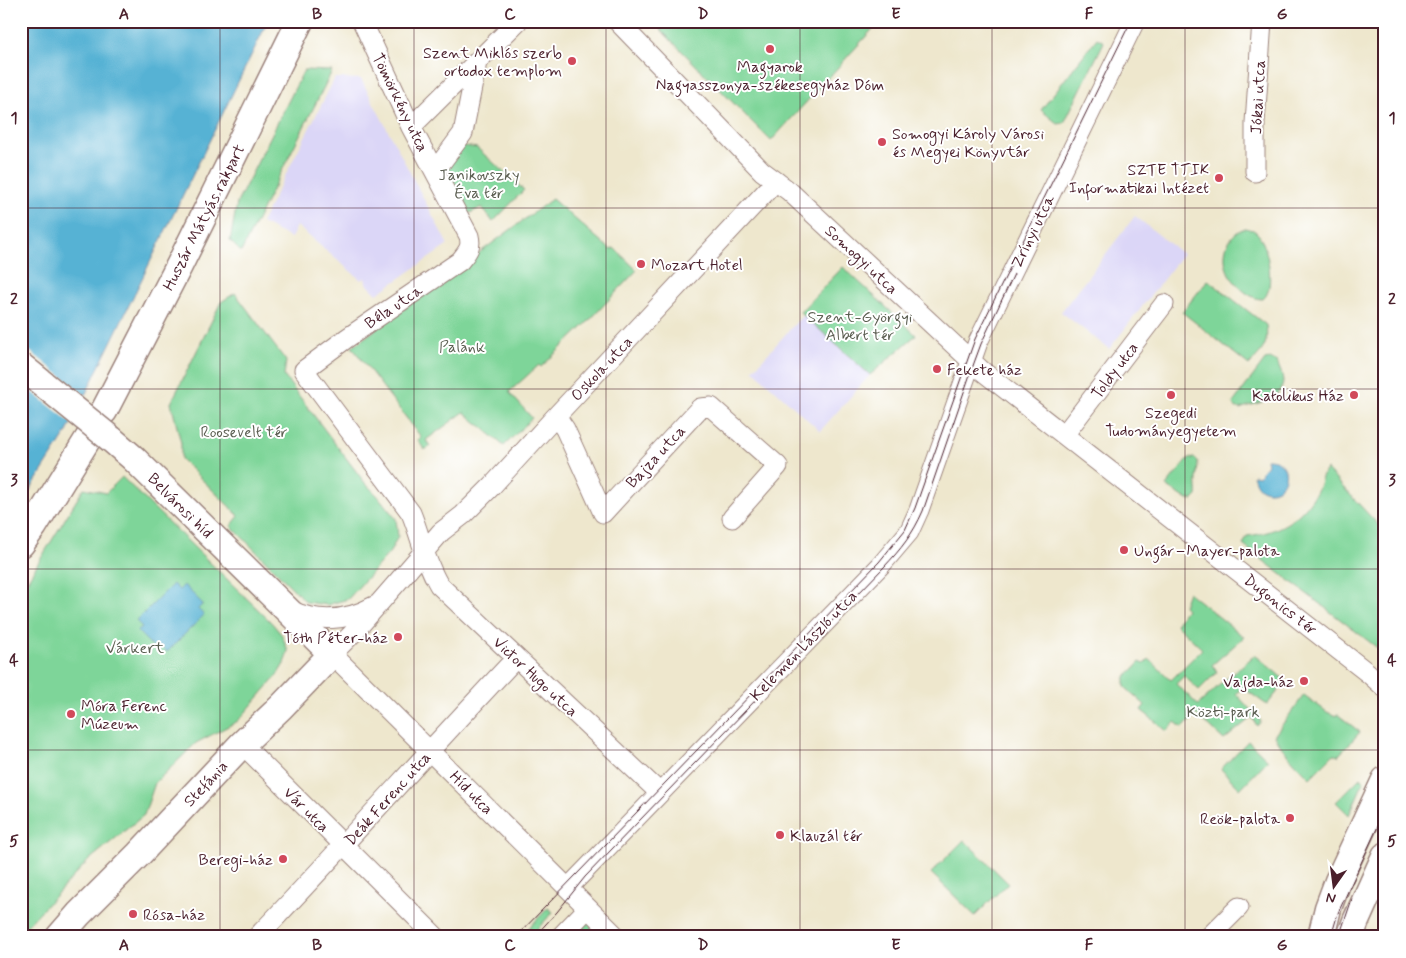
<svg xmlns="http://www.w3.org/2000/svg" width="1406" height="958" viewBox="0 0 1406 958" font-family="Mynerve,sans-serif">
<rect width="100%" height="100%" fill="#fff"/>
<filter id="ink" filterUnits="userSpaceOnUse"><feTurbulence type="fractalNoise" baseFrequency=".02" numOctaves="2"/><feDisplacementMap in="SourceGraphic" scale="10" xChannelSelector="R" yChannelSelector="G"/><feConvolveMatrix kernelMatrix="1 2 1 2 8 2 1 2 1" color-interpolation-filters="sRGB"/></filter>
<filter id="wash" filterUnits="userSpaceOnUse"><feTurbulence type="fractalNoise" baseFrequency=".0096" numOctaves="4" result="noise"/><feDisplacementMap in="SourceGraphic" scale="20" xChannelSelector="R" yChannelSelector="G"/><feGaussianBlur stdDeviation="1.12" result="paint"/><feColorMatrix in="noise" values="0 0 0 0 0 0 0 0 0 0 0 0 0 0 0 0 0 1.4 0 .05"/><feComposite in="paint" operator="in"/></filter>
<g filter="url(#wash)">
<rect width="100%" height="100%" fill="#eee7cd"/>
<path fill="#dbd6f7" d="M335 78 361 79 448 245 377 294 366 283 365 278 361 280 297 226 291 238 261 223Z
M1135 216 1183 254 1109 349 1061 312Z
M803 315 870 375 820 431 753 370Z"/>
<path fill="#7ed599" stroke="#647a62" d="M656 21H880L771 141 654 23Z
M1097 38 1104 42 1064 123 1058 124 1041 110Z
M304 70 332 71 241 252 230 241 237 203Z
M464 146 477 148 524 190 493 222 482 207 468 214 446 172 445 163Z
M552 199 611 250 614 248 637 270 587 323 541 367 539 365 509 392 532 418 504 446 464 412 426 440 430 446 425 450 418 441 421 437 352 347Z
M1245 228C1249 229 1253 229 1256 232 1268 242 1276 290 1263 299 1255 299 1251 296 1245 292 1239 287 1233 281 1229 274 1220 256 1226 235 1245 228Z
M843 267 916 335 870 375 800 312Z
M1208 280 1266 325C1269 347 1262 350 1249 365L1182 312Z
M235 293 286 361 284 376 365 483 377 495 396 519 398 536 390 552 348 599 327 605 306 602 231 526 239 516 181 459V443L171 403 221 302Z
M1270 359 1277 362C1279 368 1283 375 1283 381 1281 402 1256 402 1240 409L1235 407 1233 403 1265 360Z
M1189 458H1195L1198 461C1198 467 1197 472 1197 479 1196 485 1198 490 1197 496L1193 500H1188L1166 486Z
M1326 469 1385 532V651L1384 653 1243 545 1247 536C1277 533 1302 519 1317 491 1321 484 1321 476 1326 469Z
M122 477 271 622 282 635 288 651 284 664 276 677 238 721 196 743 155 783 144 815 89 860 21 932V588L27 581 84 488 106 493Z
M1188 592 1244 637 1212 665 1217 672 1199 690 1184 676 1176 684 1198 705 1225 680 1255 655 1286 681 1267 705 1242 687 1236 694 1261 721 1257 726 1252 717 1224 740 1196 714 1183 728 1175 722 1167 731 1141 710 1145 705 1125 687V678L1140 662 1144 664 1149 659 1171 680 1202 649 1176 624 1186 609 1183 606Z
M1304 695 1327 712 1336 716 1337 714 1360 732 1338 756 1334 754 1310 778C1297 765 1284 752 1274 736Z
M1248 741 1268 760 1240 789 1221 769Z
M1361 777 1364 781 1349 815 1336 802Z
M964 840 1008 883 975 916 931 873Z
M548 908 553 912 530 937H520Z
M588 908 610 937H560Z"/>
<path fill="#56b2d4" stroke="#506880" d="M21 21H268L67 432 21 504Z
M1266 459C1297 458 1287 498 1264 490 1257 488 1255 482 1253 475L1259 476 1267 464Z
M173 584 179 590 184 585 203 604 198 609 204 615 167 652 161 646 156 650 137 631 142 627 136 621Z"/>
<path fill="#eee7cd" d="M21 344 87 397 74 425 21 383Z"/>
</g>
<g filter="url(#ink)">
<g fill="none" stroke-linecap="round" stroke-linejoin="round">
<defs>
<path id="street" d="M362 21 411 127 469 236C472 248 467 252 460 261L347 338 304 370 411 513C421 537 425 562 439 585L660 793
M617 21 762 171 789 191 981 370 1368 673 1385 688
M411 127 518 21
M435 171 463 133 477 62
M1255 172V123L1262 21
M556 416 565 429 603 513 700 408 711 407 778 466 732 518
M1064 435 1164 304
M290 610C318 623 347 621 374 606
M242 744 436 937
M568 888 881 565 909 532 919 510 978 342 1135 21
M257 937C345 845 429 750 516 658
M560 937 588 908
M617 937 332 654 355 631 441 532 463 515 492 486 556 416 776 181
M1209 937 1239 907"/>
<path id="secondary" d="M104 411 179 266 300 21
M21 544 34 526 89 437
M59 937 79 914 139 854 242 744 281 707 332 654 133 458 111 439
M1321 937 1328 908 1338 881 1385 780
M1350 937 1356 921 1385 856"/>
</defs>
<use href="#street" stroke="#9c837c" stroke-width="21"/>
<use href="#secondary" stroke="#9c837c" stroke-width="29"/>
<use href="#street" stroke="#fff" stroke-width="19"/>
<use href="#secondary" stroke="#fff" stroke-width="26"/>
<path stroke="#4a1f2b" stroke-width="1" d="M516 937 879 562 905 530 915 508 975 339 1131 21
M534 937 557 912 585 877 884 567C901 549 913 534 923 511L974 363 981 344 1014 274
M1331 937 1338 913 1385 811
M1339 937 1352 899"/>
<defs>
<path id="secondary-bridge" d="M21 366 111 439"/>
</defs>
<use href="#secondary-bridge" stroke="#9c837c" stroke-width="29" stroke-linecap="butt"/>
<use href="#secondary-bridge" stroke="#fff" stroke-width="26"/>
</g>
</g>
<path fill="none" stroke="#4a1f2b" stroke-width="1" stroke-opacity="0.55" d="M220 21V937M414 21V937M606 21V937M800 21V937M992 21V937M1185 21V937M21 208H1385M21 389H1385M21 569H1385M21 750H1385"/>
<g fill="#d1495b" stroke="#fff" stroke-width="2">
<circle cx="770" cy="49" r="5"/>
<circle cx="572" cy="61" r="5"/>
<circle cx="882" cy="142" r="5"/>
<circle cx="1219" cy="178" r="5"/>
<circle cx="641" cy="264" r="5"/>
<circle cx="937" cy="369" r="5"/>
<circle cx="1171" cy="395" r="5"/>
<circle cx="1354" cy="395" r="5"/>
<circle cx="1124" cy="550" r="5"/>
<circle cx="398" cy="637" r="5"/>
<circle cx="1304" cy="681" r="5"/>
<circle cx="71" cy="714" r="5"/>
<circle cx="1290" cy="818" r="5"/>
<circle cx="780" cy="835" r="5"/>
<circle cx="283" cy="859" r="5"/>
<circle cx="133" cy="914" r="5"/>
</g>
<g text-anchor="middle" stroke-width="4" stroke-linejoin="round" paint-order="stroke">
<g font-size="16" fill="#4a1f2b" stroke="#fff" text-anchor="end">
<text x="562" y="58">Szent Miklós szerb<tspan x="562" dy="18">ortodox templom</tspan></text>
<text x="770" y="72" text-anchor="middle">Magyarok<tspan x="770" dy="18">Nagyasszonya-székesegyház Dóm</tspan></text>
<text x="892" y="139" text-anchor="start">Somogyi Károly Városi<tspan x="892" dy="18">és Megyei Könyvtár</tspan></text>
<text x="1209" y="175">SZTE TTIK<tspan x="1209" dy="18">Informatikai Intézet</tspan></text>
<text x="651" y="270" text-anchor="start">Mozart Hotel</text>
<text x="947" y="375" text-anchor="start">Fekete ház</text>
<text x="1344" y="401">Katolikus Ház</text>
<text x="1171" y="418" text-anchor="middle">Szegedi<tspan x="1171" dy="18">Tudományegyetem</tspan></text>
<text x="1134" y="556" text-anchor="start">Ungár–Mayer-palota</text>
<text x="388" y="643">Tóth Péter-ház</text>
<text x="1294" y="687">Vajda-ház</text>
<text x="81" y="711" text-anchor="start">Móra Ferenc<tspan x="81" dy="18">Múzeum</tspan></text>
<text x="1280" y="824">Reök-palota</text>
<text x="790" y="841" text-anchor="start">Klauzál tér</text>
<text x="273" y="865">Beregi-ház</text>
<text x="143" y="920" text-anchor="start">Rósa-ház</text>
</g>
<g font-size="16" fill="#4a1f2b" stroke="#fff">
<text transform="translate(1257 97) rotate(-87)" y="6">Jókai utca</text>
<text transform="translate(401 102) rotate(64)" y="6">Tömörkény utca</text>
<text transform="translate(203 217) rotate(-63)" y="6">Huszár Mátyás rakpart</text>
<text transform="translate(1032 231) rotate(-64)" y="6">Zrínyi utca</text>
<text transform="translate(862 259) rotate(43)" y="6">Somogyi utca</text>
<text transform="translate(393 306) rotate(-34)" y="6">Béla utca</text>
<text transform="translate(601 368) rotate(-47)" y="6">Oskola utca</text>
<text transform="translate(1114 370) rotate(-53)" y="6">Toldy utca</text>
<text transform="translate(655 456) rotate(-47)" y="6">Bajza utca</text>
<text transform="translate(181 505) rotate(45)" y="6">Belvárosi híd</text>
<text transform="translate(1281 604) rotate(38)" y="6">Dugonics tér</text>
<text transform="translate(803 645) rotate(-46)" y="6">Kelemen László utca</text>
<text transform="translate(536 676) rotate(43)" y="6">Victor Hugo utca</text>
<text transform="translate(205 783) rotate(-47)" y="6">Stefánia</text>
<text transform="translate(472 792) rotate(45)" y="6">Híd utca</text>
<text transform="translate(387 798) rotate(-48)" y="6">Deák Ferenc utca</text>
<text transform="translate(307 809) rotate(45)" y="6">Vár utca</text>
</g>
<g font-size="16" fill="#5c5f52" stroke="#fff">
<text x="479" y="180">Janikovszky<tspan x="479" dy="18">Éva tér</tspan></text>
<text x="860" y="322">Szent-Györgyi<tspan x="860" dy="18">Albert tér</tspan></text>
<text x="462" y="352">Palánk</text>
<text x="244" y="437">Roosevelt tér</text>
<text x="135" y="653">Várkert</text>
<text x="1223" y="717">Közti-park</text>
</g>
</g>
<rect width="1406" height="958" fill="none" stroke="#fff" stroke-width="55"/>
<g transform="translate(1334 886) rotate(194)" stroke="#ffffff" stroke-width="4" paint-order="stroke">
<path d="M0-4L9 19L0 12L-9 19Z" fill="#4a1f2b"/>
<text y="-8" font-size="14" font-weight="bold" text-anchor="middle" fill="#4a1f2b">N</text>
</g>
<rect x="28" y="28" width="1350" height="902" fill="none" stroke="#4a1f2b" stroke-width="2"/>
<g font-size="16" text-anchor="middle" font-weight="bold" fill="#4a1f2b">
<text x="124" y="19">A</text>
<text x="317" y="19">B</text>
<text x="510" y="19">C</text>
<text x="703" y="19">D</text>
<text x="896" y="19">E</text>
<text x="1089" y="19">F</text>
<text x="1282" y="19">G</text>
<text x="14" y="123">1</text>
<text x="1392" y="123">1</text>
<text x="14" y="304">2</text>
<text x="1392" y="304">2</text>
<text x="14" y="485">3</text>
<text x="1392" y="485">3</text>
<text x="14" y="665">4</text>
<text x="1392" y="665">4</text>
<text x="14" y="846">5</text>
<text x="1392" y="846">5</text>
<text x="124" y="950">A</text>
<text x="317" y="950">B</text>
<text x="510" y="950">C</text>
<text x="703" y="950">D</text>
<text x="896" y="950">E</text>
<text x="1089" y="950">F</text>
<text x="1282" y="950">G</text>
</g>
</svg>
